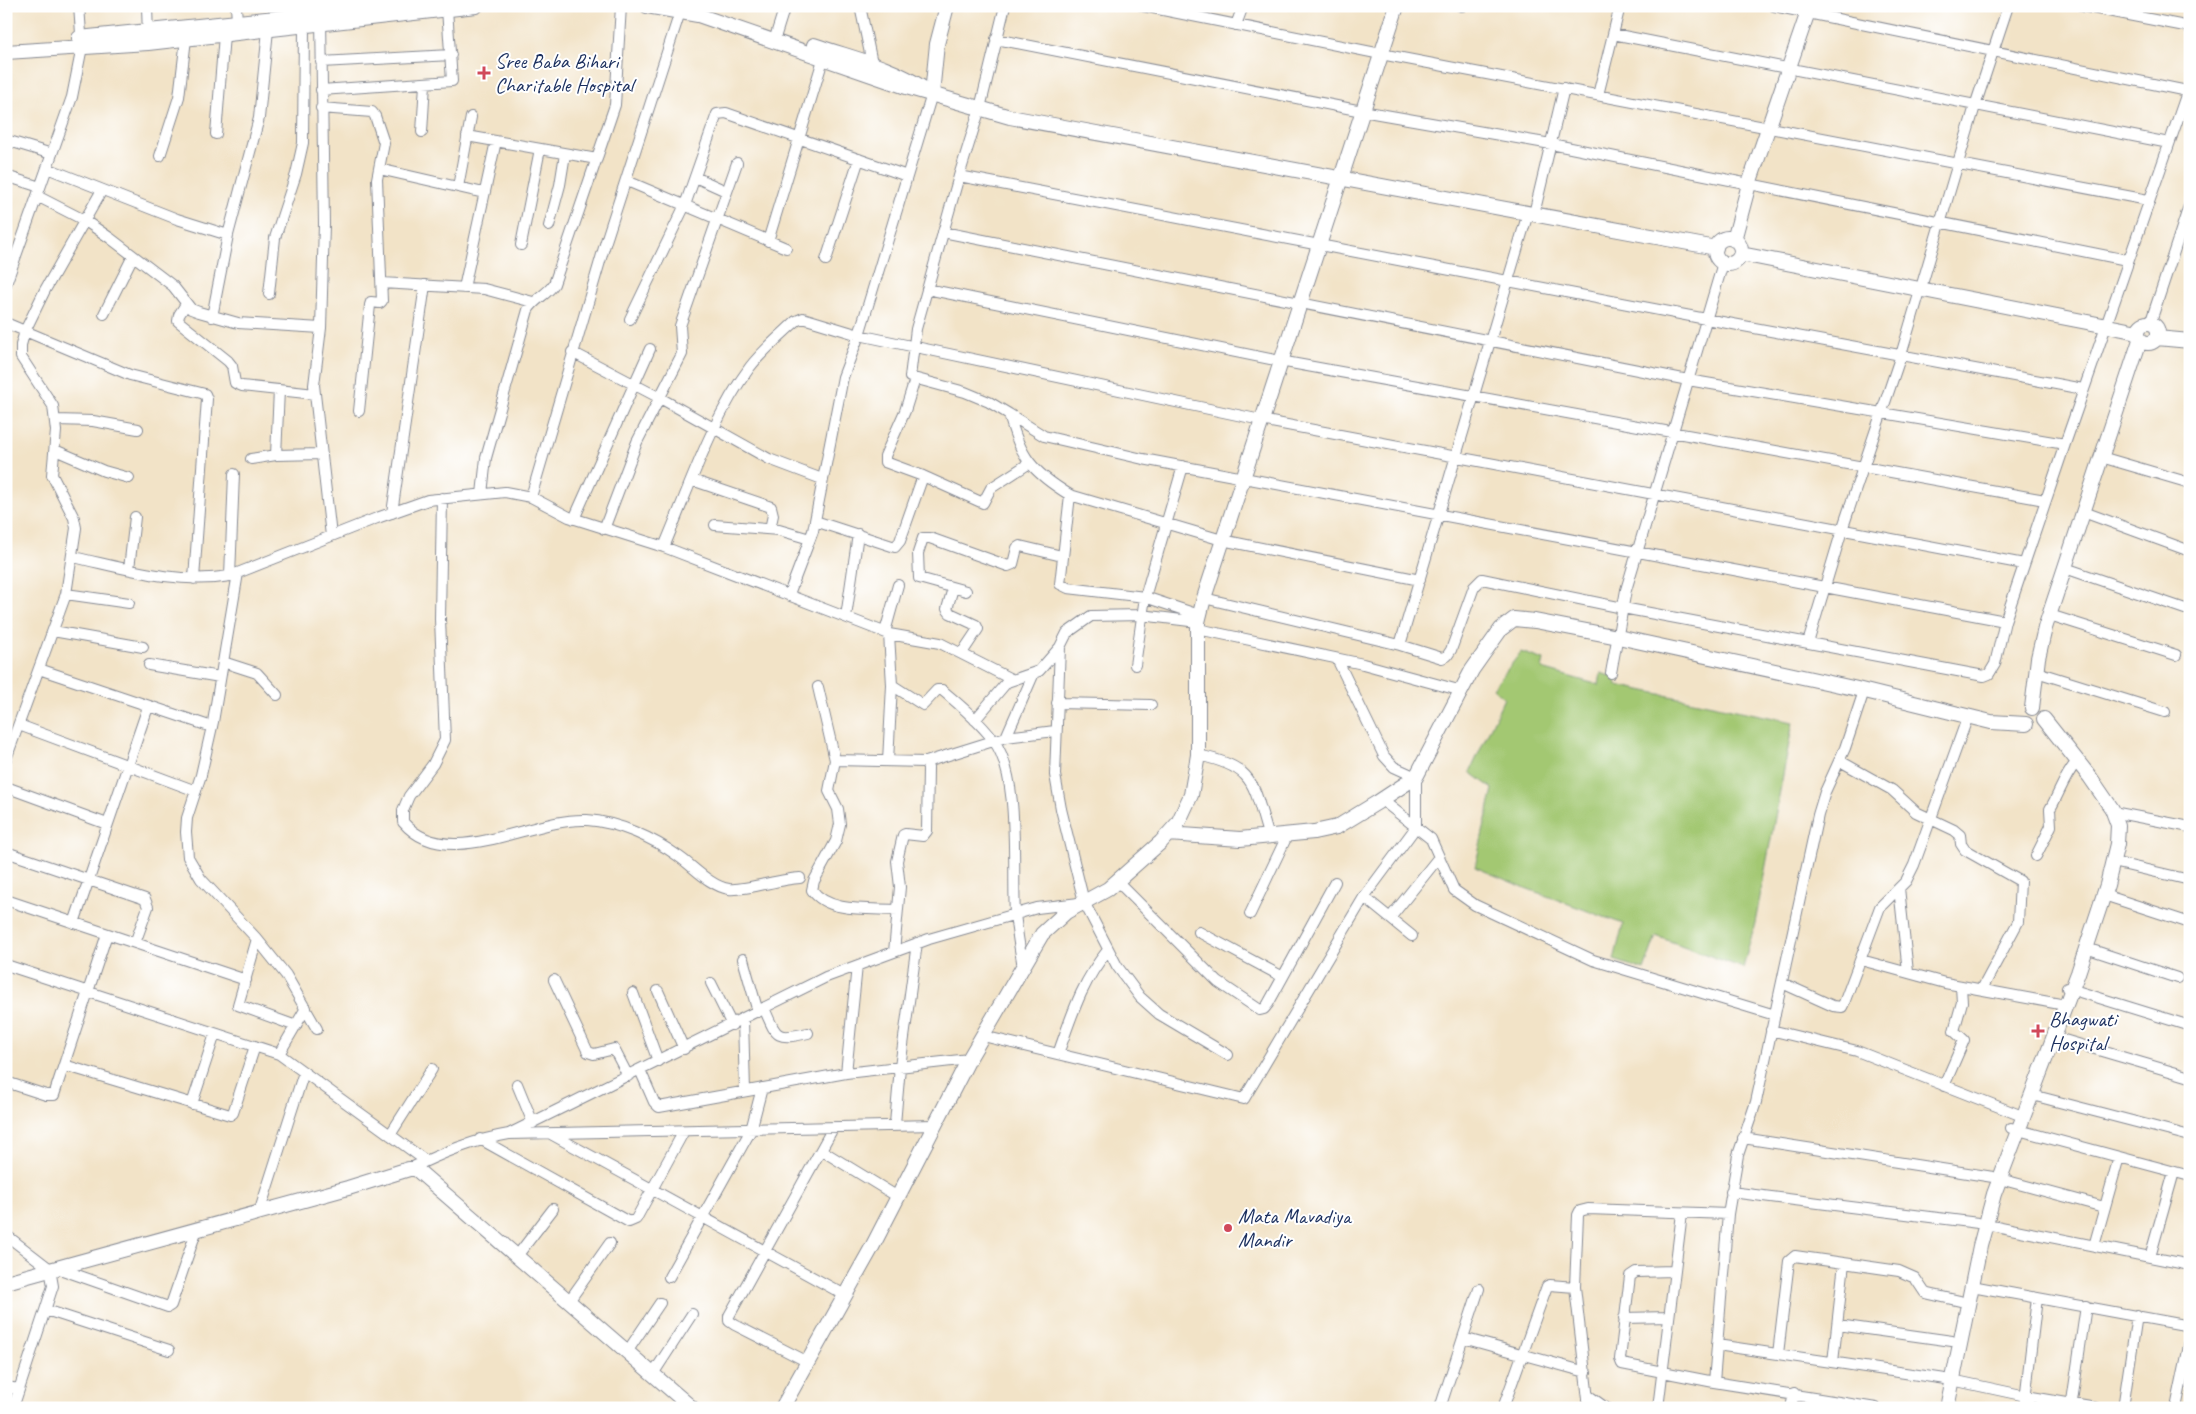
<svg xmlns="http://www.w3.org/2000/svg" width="2196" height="1414" viewBox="0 0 2196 1414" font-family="Caveat,sans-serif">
<rect width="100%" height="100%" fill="#fff"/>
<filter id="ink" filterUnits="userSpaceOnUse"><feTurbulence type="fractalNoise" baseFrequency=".02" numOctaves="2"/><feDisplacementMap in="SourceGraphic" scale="10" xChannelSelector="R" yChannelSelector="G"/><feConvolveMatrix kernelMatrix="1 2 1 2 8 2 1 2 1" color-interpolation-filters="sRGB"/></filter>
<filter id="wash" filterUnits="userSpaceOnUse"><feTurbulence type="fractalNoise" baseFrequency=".0096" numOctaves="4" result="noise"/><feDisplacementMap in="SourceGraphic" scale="20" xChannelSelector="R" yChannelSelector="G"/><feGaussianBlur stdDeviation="1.12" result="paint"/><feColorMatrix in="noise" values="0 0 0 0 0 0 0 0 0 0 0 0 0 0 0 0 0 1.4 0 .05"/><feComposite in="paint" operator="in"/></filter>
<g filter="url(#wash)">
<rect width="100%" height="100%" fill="#f2e3c7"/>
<path fill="#a3c872" stroke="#5f7c68" d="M1521 652 1544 660 1542 669 1599 685 1601 673 1616 678 1617 685 1793 722 1755 923 1743 968 1656 936 1644 970 1614 960 1623 924 1528 889 1475 867 1493 789 1470 772 1504 698 1493 688Z"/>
</g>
<g filter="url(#ink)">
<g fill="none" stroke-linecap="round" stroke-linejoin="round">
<defs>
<path id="street" d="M147 6 148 37
M236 6 237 21
M860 6 872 63 870 69
M1005 6 980 108 959 176 916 329 910 377 965 392 989 402 1009 414C1020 457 1032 472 1070 495L1222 540 1420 580
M1143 6 1381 54 2148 200
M1461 6H1462
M1774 6 2187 91
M2082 6 2190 27
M321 18 324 224 321 328 314 385 331 536
M1236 25 1243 6
M1613 34 2169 143
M996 39 1362 111 1551 144 2127 260
M774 41 785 6
M321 62 451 55
M321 90 452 81 447 9
M1598 95 1620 6
M321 108 372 112 375 116 384 143 377 179 382 301 380 303 371 302 370 305 359 411
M422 132 425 84
M216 134 224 35
M467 136 597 159
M6 140 52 154
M160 156 179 97 186 39
M47 168 177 219 228 235
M379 169 484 193
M6 176 40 187
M959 176 1706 319 2083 389
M695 177 726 191
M627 181 786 248
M458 187 471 117
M102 190 45 290 25 331 130 375 205 394 207 399 194 579
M37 196 84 220 110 238 173 286 191 309 199 312 238 323 321 328
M1534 214 1564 88
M549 226 560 185 565 154
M943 232 1688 380 2065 444
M768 241 825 53
M521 245 540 149
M826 260 859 159
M382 283 484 289 533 302
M6 284 72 97 82 47 79 6
M464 288 496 141
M927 289 1280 361 2045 500
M269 294 275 238 296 174 303 143 304 27
M186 304 179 315 178 321 228 361 232 366 235 383 242 386 315 394
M104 314 133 256
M212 317 228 235 259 118 268 30
M630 319 685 205 717 114 726 113 907 176
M6 323 25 331 21 345V357L53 406 56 431 52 475 74 518 76 528 66 594 6 759
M2150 324 2190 203
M572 352 660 398 769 459 822 479
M915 379 905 411 885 456V462L923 476 983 503 991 488 1028 464
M1009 414 1044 436 1143 459 2005 621
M56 420 93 421 138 429
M55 450 104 471 129 478
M276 455 279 390
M251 459 276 455 322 454
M2108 459 2190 483
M692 480 771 507 773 515 770 529
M482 494 486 458 528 310C534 299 547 295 554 284L615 105 621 6
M1070 495 1060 584 1068 588 1145 597 1199 615
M531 497 606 241 680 12
M442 498 440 619 445 740 433 764 409 796 403 810V822C447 874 531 817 587 820 618 822 653 838 678 856 693 866 710 886 729 889 745 891 779 879 800 878
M392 513 425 285
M2089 514 2190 551
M574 519 650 349
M815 521 895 547 900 541 923 476
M715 525 779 530 810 539
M604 529 637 442 682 354 680 326 737 163
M664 547C689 488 712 418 750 367 763 350 780 336 796 321L803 318 859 335 1261 420 2024 564
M73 557C124 568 177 585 230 576L377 518 428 500 505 492 531 497 569 517 664 547 889 634 892 685 888 761
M129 569 135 517
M2071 570 2185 609 2190 608
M238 573 213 722 201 775 187 818 186 832 188 857 201 879 257 939 286 975 317 1029
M230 576 234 474
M953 588 947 609 950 613 976 625 978 629 962 653
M966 591 919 578 918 553 923 538H930L1008 566 1013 564 1017 548 1020 546 1062 556
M66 594 129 603
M789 594 813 531 843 377 859 335 932 94
M1204 598 1400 645 1442 658 1447 656 1451 650 1474 587 1482 579 1623 608 1984 676 1989 674 1995 664 2005 621 2065 444 2190 84
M846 617 858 534
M2056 617 2176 655
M1198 629 1363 664 1462 691
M53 631 143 647
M885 632 898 585
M889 634 940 643 1013 680
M1808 643 1842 530 1901 355 1975 106 2008 6
M1400 645 1528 213
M1060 647 1055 775 1061 809 1084 902 1117 966 1140 997 1159 1014 1228 1055
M223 662 257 673 277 695
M149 665 220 677
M1135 665 1145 597 1183 466
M39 669 212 727
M1611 673 1626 590 1723 263
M2043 674 2165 712
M892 685 923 705 937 690H942C960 705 980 722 994 741 1021 778 1012 869 1015 914 1017 932 1020 950 1023 967
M818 687 835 760 829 791 838 809 840 824 836 841 814 881 812 890C829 914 871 908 898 910
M1057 703 1151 705
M975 720 1007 682 1039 671 1060 647 1067 633 1091 616 1141 615 1198 622
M19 725 196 791
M1006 737 1034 673
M1198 755C1258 768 1252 784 1269 837
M835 760 926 762 928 768 927 831 923 836 905 834 903 835 897 861 900 887 894 952
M1840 761 1892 790 1916 812 1954 830 1960 835 1961 844 1965 850 2020 881 2018 922 1982 989
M926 762 1006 737 1055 731
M6 787 107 824
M1382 800 1431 839 1454 890 1475 905 1593 960 1775 1015
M2113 812 2190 827
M6 852 145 899 148 907 135 943
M2036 856 2051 826 2050 809C2059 794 2064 777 2075 764
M2113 862 2190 880
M1117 881 1218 982 1260 1010 1264 1009 1268 1004 1335 882
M1899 888 1908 972
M2104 895 2190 923
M1364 897 1412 936
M6 900 246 980
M1250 914 1287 836
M1390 918 1439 857
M74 923 148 707
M1199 932 1283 977
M257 939 238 1005 296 1026
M2086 948 2177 978
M743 959 758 1012
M1861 960 1945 983 2060 1004
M6 965 279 1054 426 1161
M554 980 588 1052 594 1054 614 1049 628 1076
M711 983 732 1025
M1782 983 1833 1006 1842 1007 1844 1003 1880 907 1906 881 1914 865 1968 716
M2067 988 2190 1026
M658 991 684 1049
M633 993 658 1061
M764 1008C777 1038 776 1040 808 1033
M743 1019 745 1091
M1771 1030 1857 1051 2017 1114
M983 1036 1244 1099 1364 897 1416 827V777L1394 767 1384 756 1337 659
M2054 1037 2190 1077
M279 1054 306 1008
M1058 1054C1072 1015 1081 983 1108 950
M64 1065 230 1115 233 1113 255 1046
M640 1070 654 1102 659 1107 846 1073 969 1059
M846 1073 857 966
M6 1082 46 1095H54L107 934
M517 1084 533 1123
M1944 1086 1964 1040 1954 1031 1962 1002 1961 987
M2032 1095 2190 1136
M192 1104 215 1034
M895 1124 900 1067 917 943
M2011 1128 2190 1176
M509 1134 826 977 929 939 1037 908 1079 903
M551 1134 845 1295
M390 1135 432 1069
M1743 1138 1993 1177
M480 1139 629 1222 636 1219 684 1131
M821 1150 898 1197
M409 1169C442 1153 473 1140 509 1134L935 1125
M2000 1179 2104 1207
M1731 1192 1978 1223
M259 1213 304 1072
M1986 1224 2190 1265
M6 1235 50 1269 53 1286 13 1408
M2094 1246 2119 1157
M517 1256 553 1209
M2150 1257 2174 1172
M57 1268 168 1307 171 1305 197 1229
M1674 1271 1636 1272 1630 1276 1620 1359 1622 1364 1714 1382 1876 1408
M669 1277 751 1130 762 1088
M1972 1286 2190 1326
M569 1301 610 1243
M46 1310 169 1350
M1624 1318 1669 1317
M1838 1325 1952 1341
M1463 1338 1586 1372
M1717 1345 1952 1380 2026 1396 2096 1408
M627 1352 660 1303
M1778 1354 1789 1261 1795 1256 1899 1271 1915 1278 1925 1293 1960 1301
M808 1362 735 1325 729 1321V1316L833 1128
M1833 1362 1844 1263
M653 1374 692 1314
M1714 1382 1728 1214
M6 1387 19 1389
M1589 1396 1606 1408
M1440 1408 1479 1289
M1503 1408 1547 1286 1550 1285 1575 1287
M1589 1408 1575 1287 1578 1215 1580 1211 1588 1209 1728 1214 1738 1155 1756 1102 1818 815 1825 792 1845 748 1864 691
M1658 1408 1682 1213
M1791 1408 1794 1393
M2024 1408 2037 1298
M2071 1408 2086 1306
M2123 1408 2137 1315
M2176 1408 2190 1341"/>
<path id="secondary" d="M647 6 698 15 903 86 1010 117 1716 248
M79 38 395 6
M814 45C851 58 890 66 923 88
M6 52 148 43 476 6
M932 94 937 44 947 6
M1715 251a13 13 0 1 1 26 0a13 13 0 1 1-26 0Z
M1734 240 1749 184 1810 6
M1741 254 2138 332
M2138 333a10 10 0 1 1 20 0a10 10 0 1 1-20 0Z
M2157 338 2190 341
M2032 708 2038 658 2045 628 2140 340
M1168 834 1240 839 1314 832 1337 827 1378 802 1416 777 1472 670 1501 629 1514 619 1535 621 1618 637 1853 688 1991 722 2026 724
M6 1282 348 1188 409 1169H416L692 1408
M782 1408 871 1249 969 1059 1042 934 1066 912 1108 889 1161 842 1178 823 1191 795 1198 755V622L1204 598 1397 6
M1947 1408 1980 1246 1994 1194 2078 973 2107 885 2117 844 2118 825 2112 809 2090 777 2044 719"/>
</defs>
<use href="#street" stroke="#868992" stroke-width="12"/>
<use href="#secondary" stroke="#868992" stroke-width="16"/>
<use href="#street" stroke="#fff" stroke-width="10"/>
<use href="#secondary" stroke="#fff" stroke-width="14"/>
</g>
</g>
<g fill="#d1495b" stroke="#fff" stroke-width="2">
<path d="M481.5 65.5h5v5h5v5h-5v5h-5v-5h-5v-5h5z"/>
<path d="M2035.5 1023.5h5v5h5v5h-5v5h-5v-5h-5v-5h5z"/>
<circle cx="1228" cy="1228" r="5"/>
</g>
<g text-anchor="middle" stroke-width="4" stroke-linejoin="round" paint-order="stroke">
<g font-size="21" fill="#1b2f5e" stroke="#fff" text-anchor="start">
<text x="495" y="68">Sree Baba Bihari<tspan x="495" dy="24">Charitable Hospital</tspan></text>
<text x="2049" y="1026">Bhagwati<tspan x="2049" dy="24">Hospital</tspan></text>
<text x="1238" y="1223">Mata Mavadiya<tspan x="1238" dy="24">Mandir</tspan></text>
</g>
</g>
<rect width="2196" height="1414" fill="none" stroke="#fff" stroke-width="25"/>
</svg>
